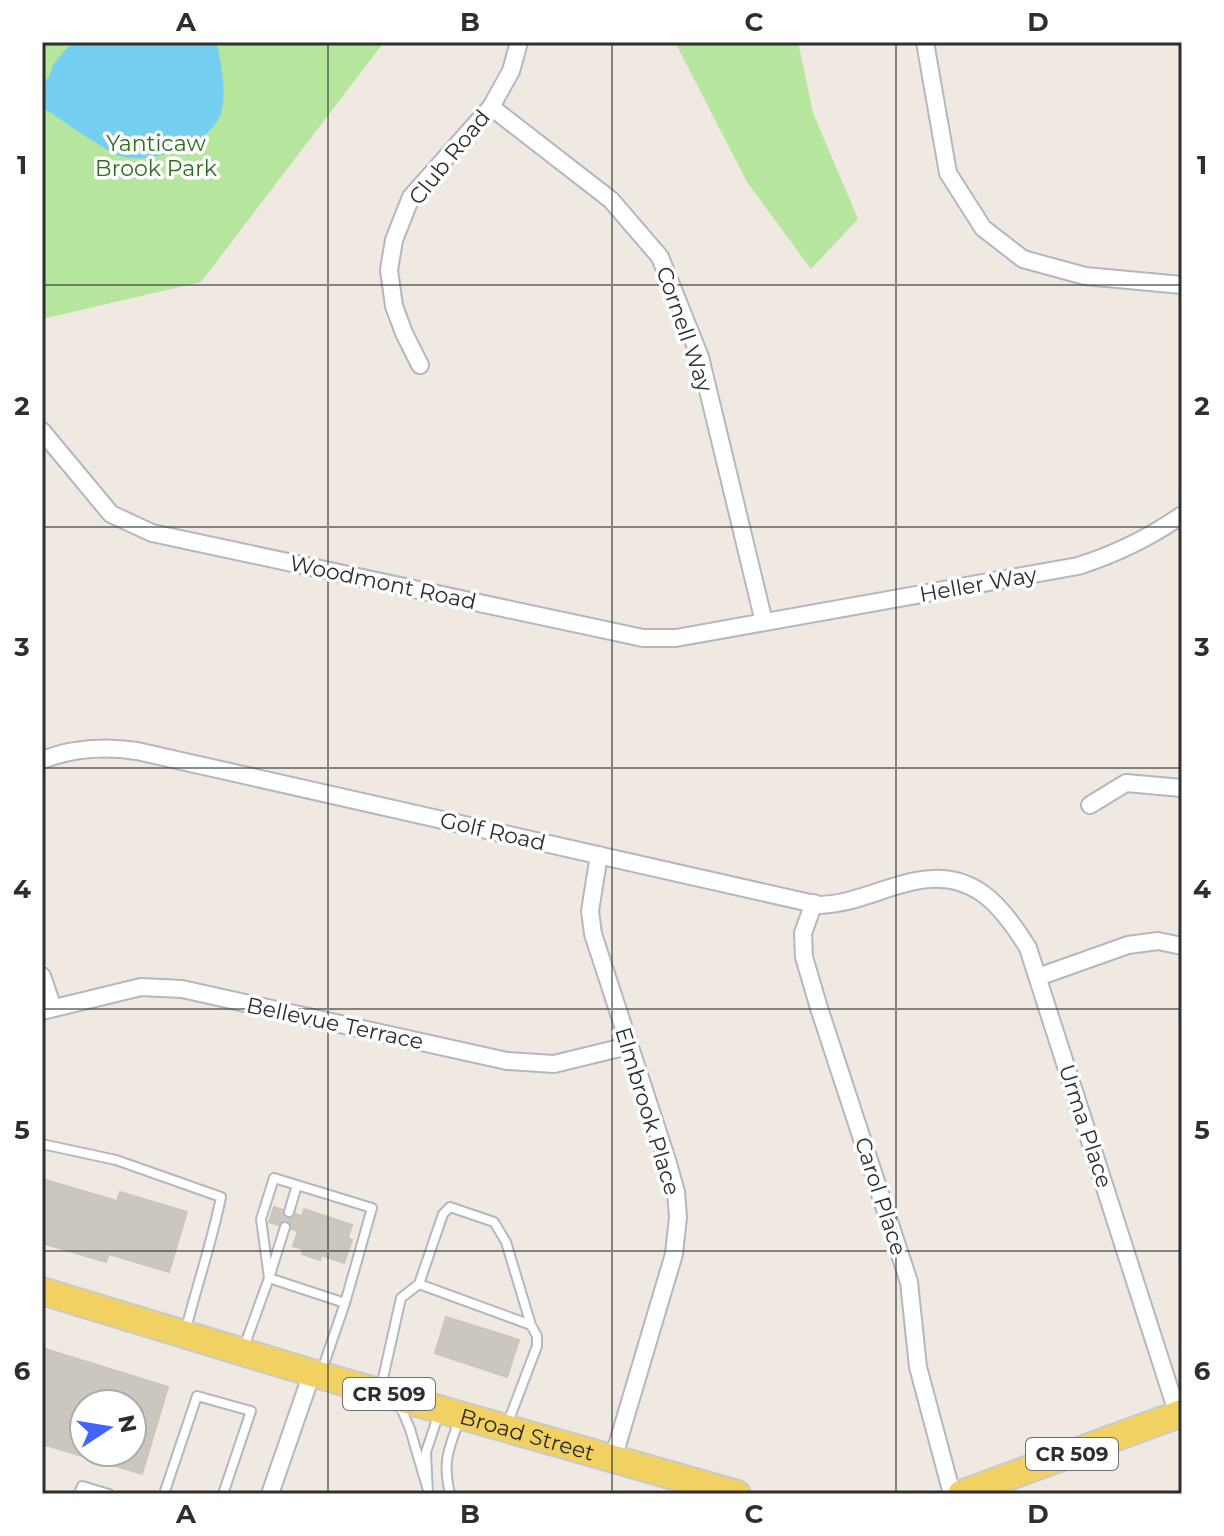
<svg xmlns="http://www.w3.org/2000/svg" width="1224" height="1536" viewBox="0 0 1224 1536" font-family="Montserrat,sans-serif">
<rect width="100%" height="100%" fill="#efe9e1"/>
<path fill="#b6e59e" d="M42 42H384L201 282 42 319Z
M675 42H798L813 113 858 219 811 269 747 182Z"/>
<path fill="#75cff0" d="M75 42H217C220 64 227 86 222 109 214 146 152 165 120 156 112 154 105 148 98 144 79 133 61 119 42 107V86L49 77 53 65 66 49Z"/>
<path fill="#cbc7bf" stroke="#cbc5ba" stroke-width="2" fill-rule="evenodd" d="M42 1179 117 1201 120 1192 187 1212 169 1272 109 1254 106 1262 42 1243Z
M274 1207 302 1216 304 1209 352 1225 348 1238 352 1240 344 1263 321 1255 320 1260 302 1254 303 1249 293 1246 298 1231 269 1222Z
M446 1317 519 1340 507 1377 435 1353Z
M42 1348 168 1387 142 1474 42 1444ZM84 1404H132V1452H84Z"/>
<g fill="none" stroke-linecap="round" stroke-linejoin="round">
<defs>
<path id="lane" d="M42 1144 116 1160 221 1197C212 1242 197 1285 186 1329
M289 1212 297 1185
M285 1227 269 1278 345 1303
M419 1284 531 1325
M244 1347 269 1278 261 1219 274 1178 372 1208 345 1303 321 1373
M381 1387 401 1298 419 1284 443 1214 450 1207 494 1222 506 1242 531 1325 537 1336V1346L507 1425
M399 1403 410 1429 427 1487
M79 1494 82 1486 109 1494
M164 1494 197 1396 251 1411 223 1494
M428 1494 426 1452 439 1413
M450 1494C442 1461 449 1448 460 1418"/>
<path id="street" d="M925 42 948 173 983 228 1023 259 1085 276 1182 285
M491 107 611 200 660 257 700 357 764 622
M420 365 404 333 394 306 389 270 394 240 411 197 491 107 511 71 519 42
M42 431 111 514 152 533 643 638H676L1078 566C1116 554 1149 538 1182 515
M42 760C73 748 104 746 137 751L819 905C854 904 881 888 915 881 972 869 1001 904 1028 948L1178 1415
M1090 805 1126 783 1182 788
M599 855 590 911 593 934 667 1160 676 1192 678 1217 674 1254 613 1459
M814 903 803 933 804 957 819 1008 909 1282 918 1367 952 1494
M42 976 53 1008
M1038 977 1128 945 1158 941 1182 946
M42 1011 141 987 182 989 507 1061 554 1064 628 1046
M270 1494 312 1373"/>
<g id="primary">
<path id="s1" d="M42 1291 312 1373 737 1494"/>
<path d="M961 1494 1182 1413"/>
</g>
</defs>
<use href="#lane" stroke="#b4b7c1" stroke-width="12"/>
<use href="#street" stroke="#b4b7c1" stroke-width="20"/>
<use href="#primary" stroke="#c9c9c9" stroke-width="30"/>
<use href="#lane" stroke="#fff" stroke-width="8"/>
<use href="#street" stroke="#fff" stroke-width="16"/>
<use href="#primary" stroke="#f2d163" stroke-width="26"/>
</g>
<path fill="none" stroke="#2e2e2e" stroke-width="2" stroke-opacity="0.55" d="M328 42V1494M612 42V1494M896 42V1494M42 285H1182M42 527H1182M42 768H1182M42 1009H1182M42 1251H1182"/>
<g text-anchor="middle" stroke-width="7" stroke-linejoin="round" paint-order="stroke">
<g fill="#fff" stroke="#6d6d6d" stroke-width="2">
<rect x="343" y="1378" width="92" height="32" rx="6"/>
<rect x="1026" y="1438" width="92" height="32" rx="6"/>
</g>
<g font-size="20" font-weight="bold" fill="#2e2e2e">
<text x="389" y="1401">CR 509</text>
<text x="1072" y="1461">CR 509</text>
</g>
<g font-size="22" fill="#2c6e1b" stroke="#fff">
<text x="156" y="151">Yanticaw<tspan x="156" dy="25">Brook Park</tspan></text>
</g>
<g font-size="22" fill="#2e2e2e" stroke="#fff">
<text transform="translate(449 157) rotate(-51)" y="8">Club Road</text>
<text transform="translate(685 329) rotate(71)" y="8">Cornell Way</text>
<text transform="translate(383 582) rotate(12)" y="8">Woodmont Road</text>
<text transform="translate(978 584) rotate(-10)" y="8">Heller Way</text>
<text transform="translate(493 831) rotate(13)" y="8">Golf Road</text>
<text transform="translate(335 1023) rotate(12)" y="8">Bellevue Terrace</text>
<text transform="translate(648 1111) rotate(73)" y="8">Elmbrook Place</text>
<text transform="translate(1086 1126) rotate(72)" y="8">Urma Place</text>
<text transform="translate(881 1196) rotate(72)" y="8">Carol Place</text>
<text dy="8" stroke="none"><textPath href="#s1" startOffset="506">Broad Street</textPath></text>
</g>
</g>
<rect width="1224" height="1536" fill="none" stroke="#ffffff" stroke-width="88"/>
<g transform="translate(108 1428) rotate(78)"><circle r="38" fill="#ffffff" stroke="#ababab" stroke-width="2"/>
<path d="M0-6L14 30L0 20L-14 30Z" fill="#4264fb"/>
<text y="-12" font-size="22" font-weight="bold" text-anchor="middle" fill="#2e2e2e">N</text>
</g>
<rect x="44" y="44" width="1136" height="1448" fill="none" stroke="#2e2e2e" stroke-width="3"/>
<g font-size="26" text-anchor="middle" font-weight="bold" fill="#2e2e2e">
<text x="186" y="31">A</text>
<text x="470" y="31">B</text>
<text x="754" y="31">C</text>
<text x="1038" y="31">D</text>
<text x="22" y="174">1</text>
<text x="1202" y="174">1</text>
<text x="22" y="415">2</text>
<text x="1202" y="415">2</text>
<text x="22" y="656">3</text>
<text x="1202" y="656">3</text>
<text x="22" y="898">4</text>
<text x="1202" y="898">4</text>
<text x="22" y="1139">5</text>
<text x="1202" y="1139">5</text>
<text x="22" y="1380">6</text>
<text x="1202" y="1380">6</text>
<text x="186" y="1523">A</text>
<text x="470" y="1523">B</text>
<text x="754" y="1523">C</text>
<text x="1038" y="1523">D</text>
</g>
</svg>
